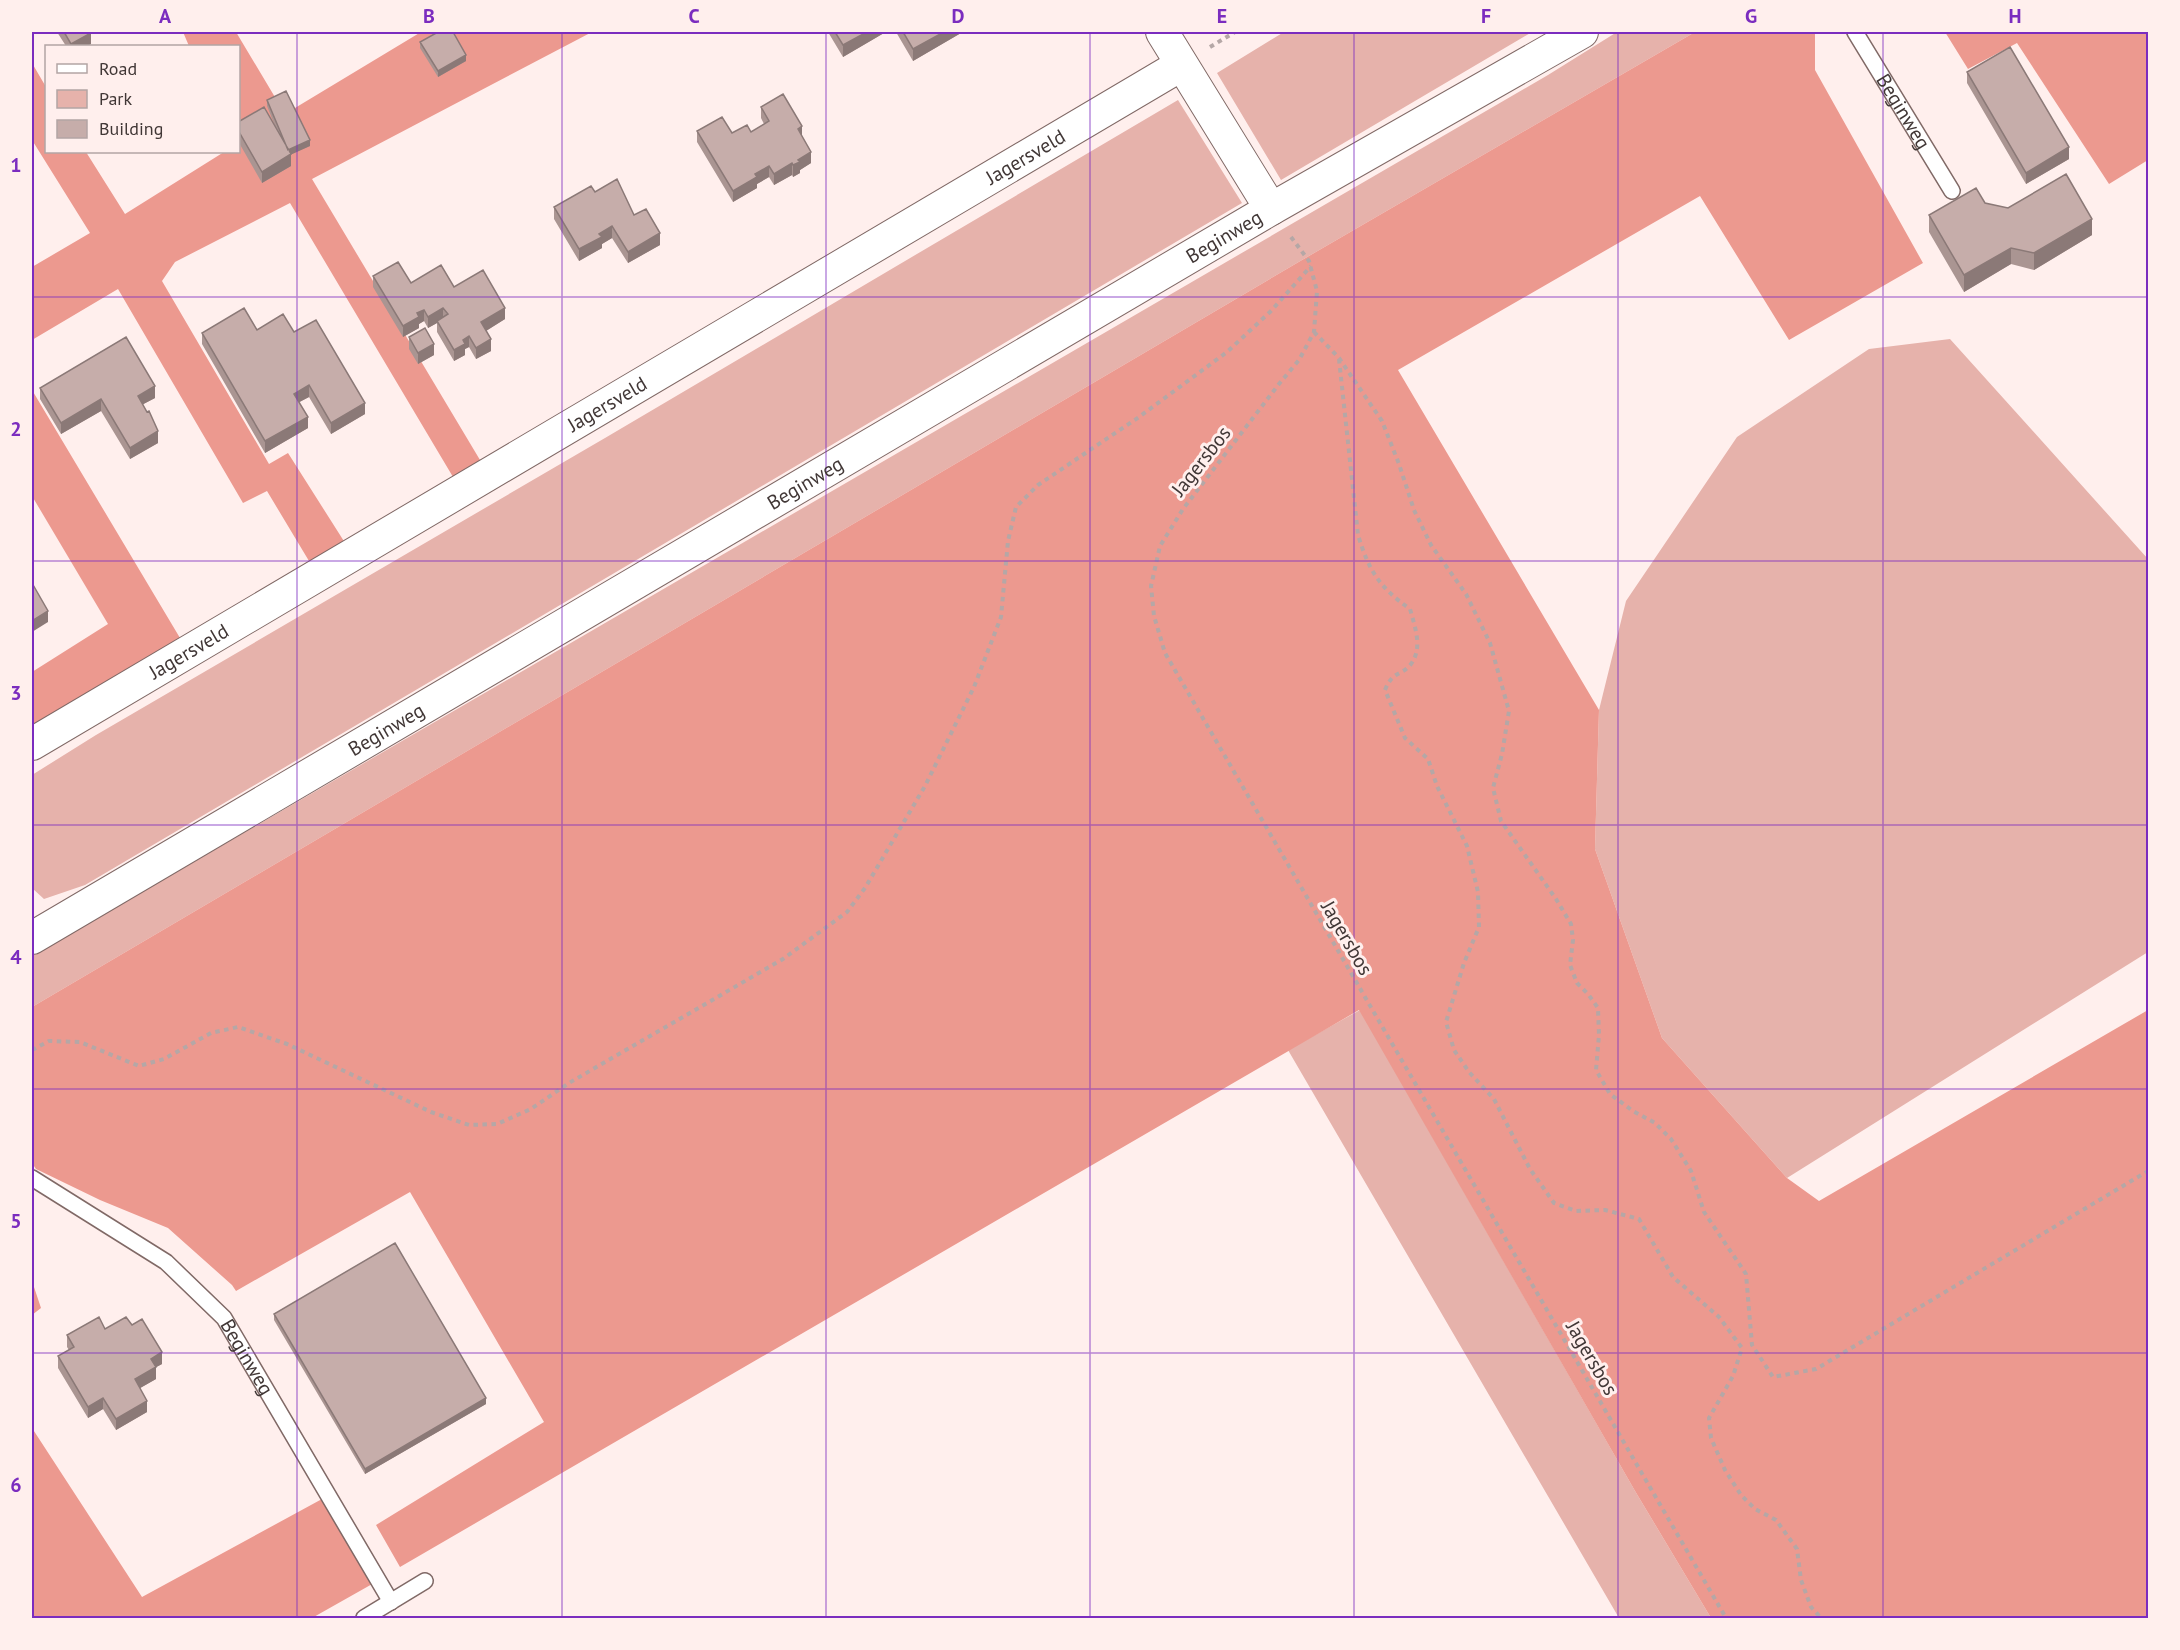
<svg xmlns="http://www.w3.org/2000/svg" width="2180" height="1650" viewBox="0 0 2180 1650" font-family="'PT Sans',sans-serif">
<rect width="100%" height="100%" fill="#ffefed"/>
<path fill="#e6b2ab" d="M1284 32H1532L1281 180 1217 73Z
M1617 32H1695L1302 260 32 1007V956L1548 75Z
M1178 100 1242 203 85 885 44 899 32 888V775L96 735 605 438Z
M1950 339 2148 559V952L1787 1178 1662 1038 1595 849 1599 710 1626 601 1737 437 1869 349Z
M1360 1010 1635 1491 1711 1618H1619L1288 1050Z"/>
<path fill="#ec998f" d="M183 32H236L285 114 421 32H592L312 179 483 465 456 482 290 203 175 262 162 281 269 464 288 453 347 546 312 566 267 491 243 503 118 289 32 340V267L90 233 32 140V63L46 87V152H86L125 214 224 152H238L239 142 245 138 239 128 238 46H189Z
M1695 32H1815V70L1923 263 1789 340 1700 196 1398 370 1599 710 1595 849 1662 1038 1787 1178 1819 1201 2148 1010V1618H1711L1635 1491 1359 1010 400 1567 376 1525 544 1422 410 1192 236 1291 232 1285 168 1228 100 1200 36 1169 32 1163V1007L1302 260Z
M1945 32H2148V160L2109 184 2017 43 1968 69Z
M32 390 183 643 32 732V672L108 624 32 496Z
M32 1281 41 1308 32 1315Z
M32 1428 142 1597 322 1499 374 1583 312 1618H32Z"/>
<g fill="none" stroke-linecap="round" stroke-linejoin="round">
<defs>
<g id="service">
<path id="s1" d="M1855 32 1952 191"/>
<path id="s2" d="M32 1178 166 1262 224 1318 391 1602"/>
<path d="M364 1618 425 1581"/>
</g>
<g id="minor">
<path d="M1162 32 1271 209"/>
<path id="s3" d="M32 744 1181 65"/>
<path id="s4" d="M32 938 1271 209 1582 32"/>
</g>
</defs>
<use href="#service" stroke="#806966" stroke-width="18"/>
<use href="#minor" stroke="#806966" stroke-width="34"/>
<path stroke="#b5a7a6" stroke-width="4" stroke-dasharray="4.5 4.5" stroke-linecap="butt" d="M1210 47 1235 32
M1291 237 1309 261 1317 291 1314 332 1299 360 1279 384 1183 509 1160 546 1151 586 1154 616 1165 653 1726 1618
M1314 332 1339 358 1382 421 1399 464 1414 510 1431 545 1466 594 1490 643 1509 711 1502 754 1493 788 1501 821 1556 899 1571 924 1573 940 1570 965 1577 983 1588 994 1598 1008 1599 1035 1596 1070 1610 1094 1633 1111 1655 1123 1671 1139 1691 1171 1704 1212 1746 1274 1752 1345 1773 1377 1816 1369 2148 1171
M1339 359 1358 535C1369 571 1379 587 1410 609 1415 627 1423 648 1411 664 1402 676 1393 670 1385 690L1405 738 1428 759 1437 786 1467 846 1478 892 1479 927 1464 963 1446 1022 1454 1050 1469 1072 1494 1099 1530 1169 1554 1203 1576 1211 1605 1210 1639 1219 1673 1277 1719 1317 1742 1348 1733 1376 1709 1418 1711 1438 1725 1470 1741 1495 1755 1509 1776 1520 1797 1549 1801 1580 1811 1607 1821 1618
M32 1050 49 1041 80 1042 139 1066 164 1059 211 1033 238 1027 287 1044 431 1112 469 1125 497 1124 531 1109 569 1083 783 959 847 912 865 888 925 786 974 687 1001 617 1008 541 1016 507 1038 485 1139 417 1227 352 1271 311 1311 266"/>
<use href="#service" stroke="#fff" stroke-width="15"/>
<use href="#minor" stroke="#fff" stroke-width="32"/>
</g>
<path fill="#aa9592" d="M57 32H90L91 44 87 46H66Z
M828 32H884V33L843 57Z
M896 32H961V33L913 61Z
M420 42 466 61 438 77 420 48Z
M1967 72 2069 159 2026 184 1967 83Z
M267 100 310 146 291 154V166L262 183 238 141V122L277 131 267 106Z
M761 107 802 136 811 163 800 170V173L793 177 792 175 774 185 769 177 757 184V188L733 202 697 142V131L732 133 751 132 764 124 761 118Z
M595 192 634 215 660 245 628 263 612 238 602 244V248L579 261 554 219V207Z
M1985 203 2092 235 2034 270 2011 264 1964 292 1929 232V215Z
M373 276 411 283 454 287 505 319 486 331 491 351 476 359 469 347 465 349V355L454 361 437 332V323L428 328 424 321 419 324V328L403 337 373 287Z
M257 330 294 332 365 414 331 434 309 397 299 402 308 428 265 453 202 344V333Z
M409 337 434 355 418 364 409 349Z
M40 388 155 398 143 404 158 443 130 459 101 411 61 434 40 399Z
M274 1314 486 1404 365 1474 274 1320Z
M132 1325 162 1364 156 1367V1379L140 1388 147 1412 116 1430 103 1409 88 1418 58 1368V1356L69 1350 67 1347V1335Z"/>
<path fill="#8b7977" d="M867 32H884V33L843 57V45Z
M944 32H961V33L913 61V49Z
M91 33V44L87 46H71V44Z
M466 55V61L438 77V71Z
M802 126V138L798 129Z
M310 140V146L288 156V150Z
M2069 147V159L2026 184V173Z
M811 152V163L800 170V173L793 177V165L798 160Z
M291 154V166L262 183V172Z
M792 163V175L774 185V174Z
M769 166V177L757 184V188L733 202V191L755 174Z
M2092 219V235L2034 270V253Z
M612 226V238L602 244V248L579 261V249L599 234Z
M660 233V245L628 263V252Z
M2011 248V264L1964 292V275Z
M443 308V319L437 321V323L428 328V317Z
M505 308V319L481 334V322Z
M424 310V321L419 324V328L403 337V326L417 313Z
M469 336V347L465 349V355L454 361V350L463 340Z
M491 339V351L476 359V348Z
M434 344V355L418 364V353Z
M309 385V397L294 405V394Z
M155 386V398L138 407V396Z
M101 399V411L61 434V423Z
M365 403V414L331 434V423Z
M308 417V428L265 453V441Z
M158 431V443L130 459V448Z
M48 611V622L32 632V621Z
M162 1352V1364L151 1370V1359Z
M156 1367V1379L135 1391V1379Z
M103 1398V1409L88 1418V1407Z
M486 1398V1404L365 1474V1469Z
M147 1401V1412L116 1430V1419Z"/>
<path fill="#c6adaa" stroke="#8b7977" stroke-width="1.5" d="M64 32H90L91 33 71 44Z
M438 32H453L466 55 438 71 420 42Z
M835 32H867L843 45Z
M903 32H944L913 49Z
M2010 47 2069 147 2026 173 1967 72Z
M286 91 310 140 288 150 267 100Z
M783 94 802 126 798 129 811 152 798 160 800 162 793 165 792 163 774 174 769 166 755 174 757 177 733 191 697 131 722 117 732 133 747 125 751 132 769 121 761 107Z
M264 107 291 154 262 172 238 130V122Z
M2066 174 2092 219 2034 253 2011 248 1964 275 1929 215 1976 188 1985 203 2008 208Z
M617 179 634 215 646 209 660 233 628 252 612 226 599 234 602 237 579 249 554 207 591 186 595 192Z
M398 262 411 283 441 265 454 287 483 270 505 308 481 322 491 339 476 348 469 336 463 340 465 344 454 350 437 321 448 314 443 308 428 317 424 310 417 313 419 317 403 326 373 276Z
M244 308 257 330 283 314 294 332 316 320 365 403 331 423 309 385 294 394 308 417 265 441 202 333Z
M425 328 434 344 418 353 409 337Z
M126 337 155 386 138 396 147 412 149 411 158 431 130 448 101 399 61 423 40 388Z
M32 583 48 611 32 621Z
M395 1243 486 1398 365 1469 274 1314Z
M99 1317 105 1329 126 1317 132 1325 142 1319 162 1352 151 1359 156 1367 135 1379 147 1401 116 1419 103 1398 88 1407 58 1356 74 1347 67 1335Z"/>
<path fill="none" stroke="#7b2cbf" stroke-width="1.5" stroke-opacity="0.55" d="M297 32V1618M562 32V1618M826 32V1618M1090 32V1618M1354 32V1618M1618 32V1618M1883 32V1618M32 297H2148M32 561H2148M32 825H2148M32 1089H2148M32 1353H2148"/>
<g text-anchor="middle" stroke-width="6" stroke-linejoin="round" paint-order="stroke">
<g font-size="20" fill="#413736" stroke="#ffefed">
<text dy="7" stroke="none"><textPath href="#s1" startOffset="93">Beginweg</textPath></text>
<text dy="7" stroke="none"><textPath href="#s3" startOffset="1154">Jagersveld</textPath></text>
<text dy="7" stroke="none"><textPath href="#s4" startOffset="1383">Beginweg</textPath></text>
<text dy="7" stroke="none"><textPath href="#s3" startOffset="668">Jagersveld</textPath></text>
<text transform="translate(1201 461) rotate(-52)" y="7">Jagersbos</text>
<text dy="7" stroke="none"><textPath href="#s4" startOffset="897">Beginweg</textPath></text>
<text dy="7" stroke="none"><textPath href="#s3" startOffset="182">Jagersveld</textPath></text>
<text dy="7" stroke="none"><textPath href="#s4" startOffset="411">Beginweg</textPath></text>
<text transform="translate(1347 938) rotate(60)" y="7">Jagersbos</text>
<text dy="7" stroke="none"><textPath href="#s2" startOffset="284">Beginweg</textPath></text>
<text transform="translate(1592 1358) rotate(60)" y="7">Jagersbos</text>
</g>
</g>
<rect width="2180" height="1650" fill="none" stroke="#ffefed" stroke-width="66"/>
<rect x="45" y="45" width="195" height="108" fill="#ffefed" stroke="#b3a5a4" stroke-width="1.5"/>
<rect x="57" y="64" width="30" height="9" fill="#ffffff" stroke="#b3a5a4" stroke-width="1.5"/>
<text x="99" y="75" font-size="18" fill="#413736">Road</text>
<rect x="57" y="90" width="30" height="18" fill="#e6b2ab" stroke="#b3a5a4" stroke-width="1.5"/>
<text x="99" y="105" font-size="18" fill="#413736">Park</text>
<rect x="57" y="120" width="30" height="18" fill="#c6adaa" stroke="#b3a5a4" stroke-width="1.5"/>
<text x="99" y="135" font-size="18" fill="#413736">Building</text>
<rect x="33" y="33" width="2114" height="1584" fill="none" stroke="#7b2cbf" stroke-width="2"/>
<g font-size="20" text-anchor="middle" font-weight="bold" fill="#7b2cbf">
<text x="165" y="23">A</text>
<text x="429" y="23">B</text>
<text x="694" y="23">C</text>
<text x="958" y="23">D</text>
<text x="1222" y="23">E</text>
<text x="1486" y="23">F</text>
<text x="1751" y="23">G</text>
<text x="2015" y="23">H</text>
<text x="16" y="172">1</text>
<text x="16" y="436">2</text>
<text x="16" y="700">3</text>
<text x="16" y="964">4</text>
<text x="16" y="1228">5</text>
<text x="16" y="1492">6</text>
</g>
</svg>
